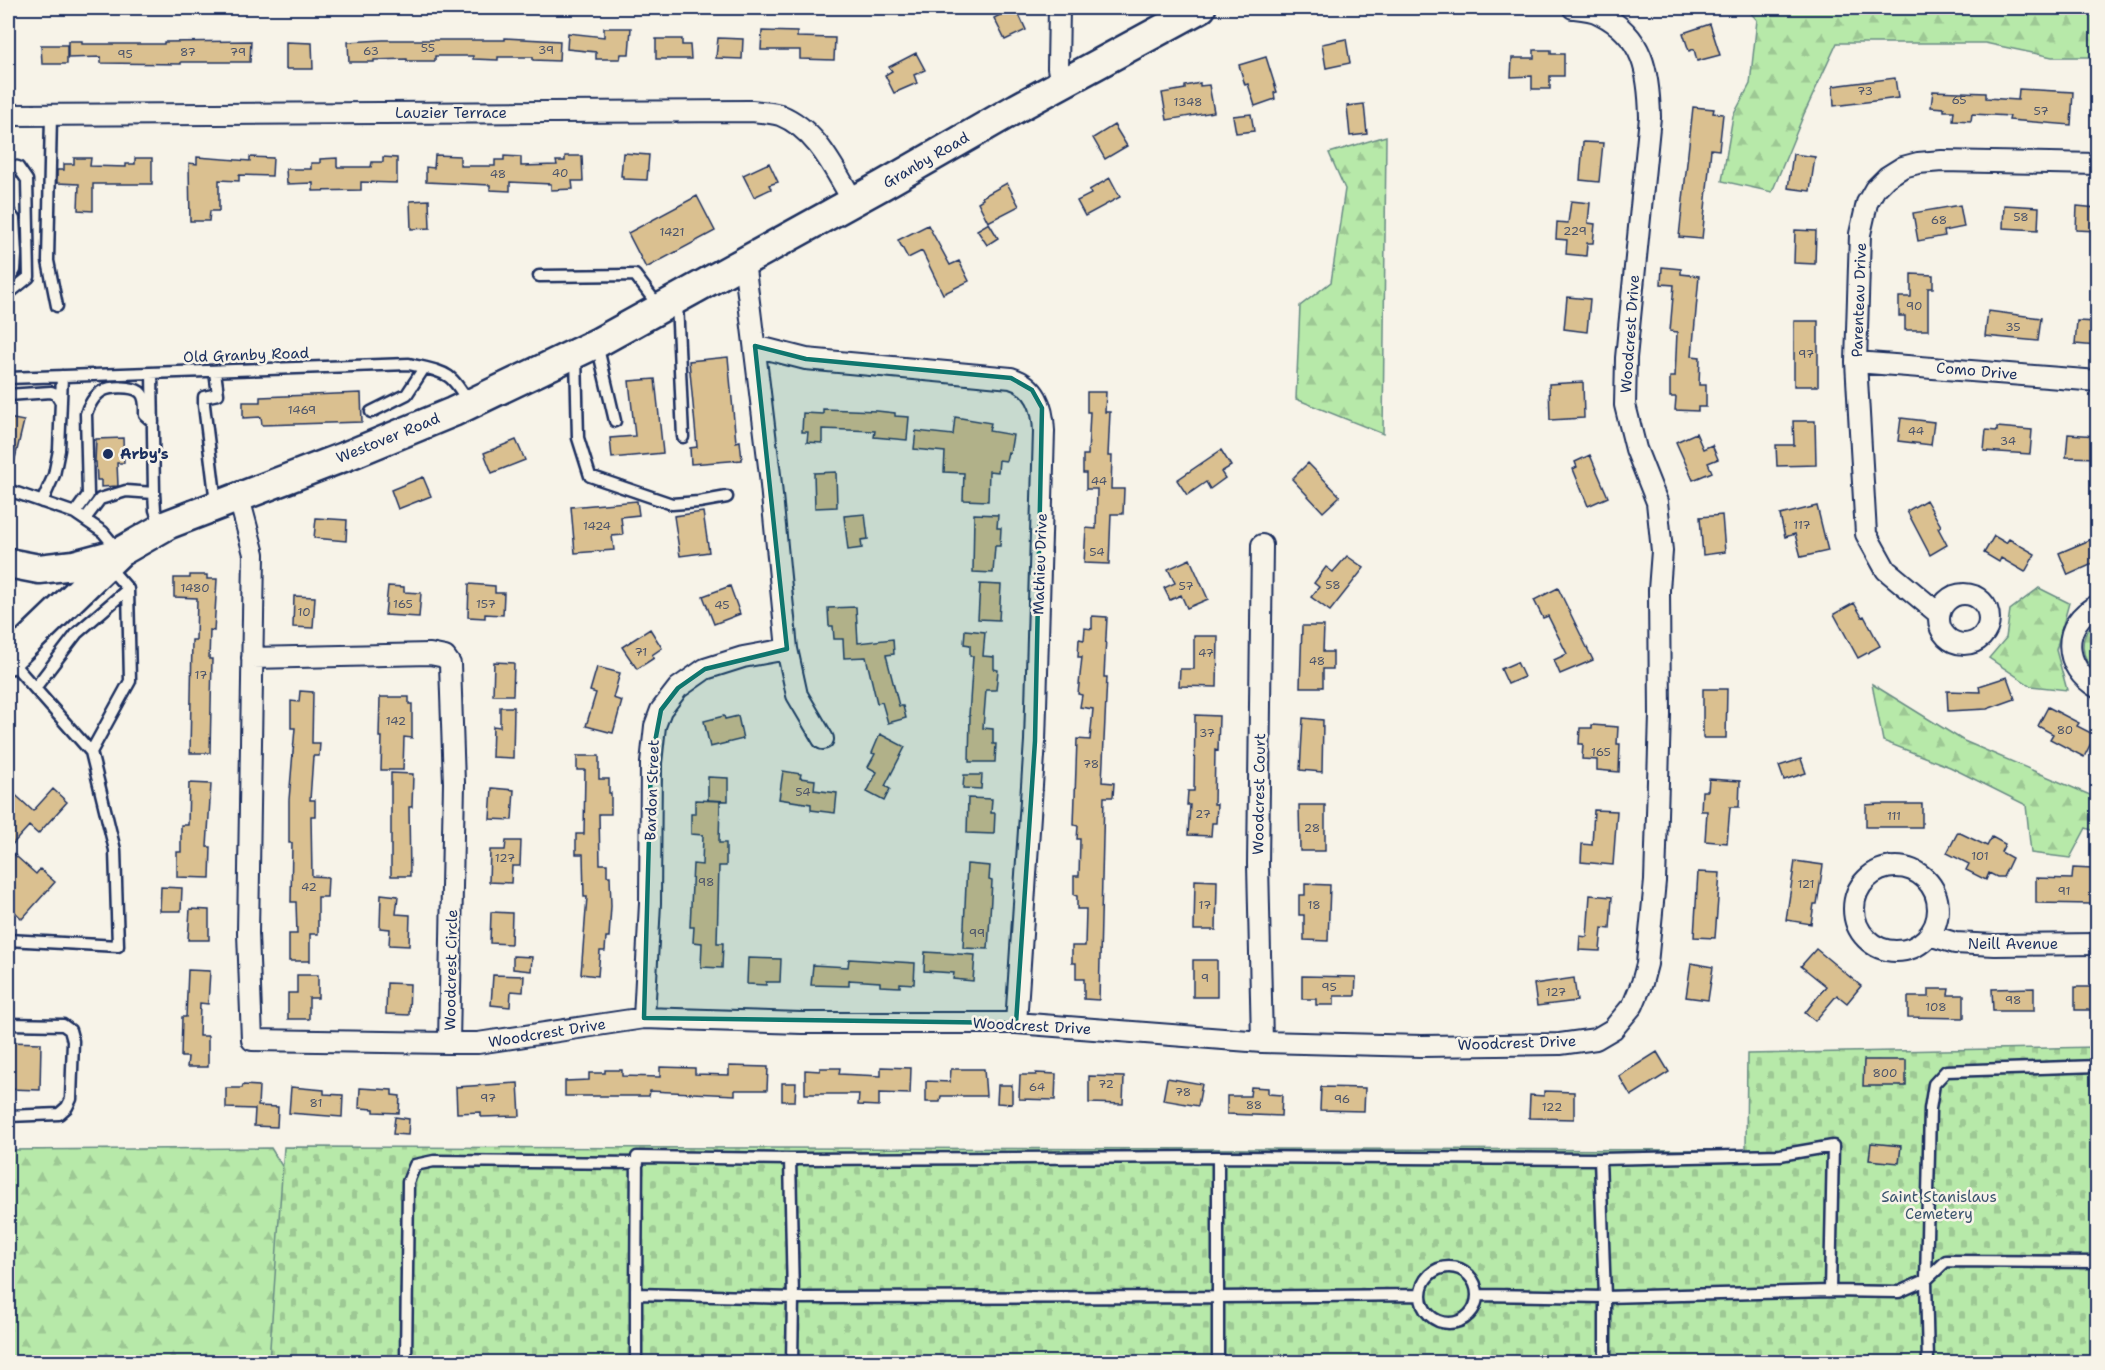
<svg xmlns="http://www.w3.org/2000/svg" width="2105" height="1370" viewBox="0 0 2105 1370" font-family="'Shantell Sans',sans-serif">
<defs>
<pattern id="forest-firs" width="22" height="20" patternUnits="userSpaceOnUse" patternTransform="scale(1.5)"><rect width="22" height="20" fill="#b7e9a9"/><path d="M5 1l3.5 6h-7zM16 11l3.5 6h-7z" fill="#9dc894"/></pattern>
<pattern id="cemetery-stones" width="16" height="16" patternUnits="userSpaceOnUse" patternTransform="scale(1.5)"><rect width="16" height="16" fill="#b7e9a9"/><path d="M2 7V4a2 2 0 0 1 4 0v3zM10 15v-3a2 2 0 0 1 4 0v3z" fill="#9dc894"/></pattern>
</defs>
<rect width="100%" height="100%" fill="#f7f3e8"/>
<filter id="ink" filterUnits="userSpaceOnUse"><feTurbulence type="fractalNoise" baseFrequency=".0167" numOctaves="2"/><feDisplacementMap in="SourceGraphic" scale="12" xChannelSelector="R" yChannelSelector="G"/><feConvolveMatrix kernelMatrix="1 2 1 2 8 2 1 2 1" color-interpolation-filters="sRGB"/></filter>
<g filter="url(#ink)">
<path fill="url(#forest-firs)" stroke="#698c84" stroke-width="1.5" d="M1746 8H2097V57H2052L1985 43H1837L1804 114 1772 192 1722 181 1733 116 1750 84 1757 20Z
M1386 136 1383 434 1296 399 1300 306 1331 282 1345 189 1329 153Z
M2039 588 2069 603 2056 650 2067 690 2031 686 1989 658 2006 638 2010 610Z
M2097 621V673C2080 659 2077 635 2097 621Z
M1872 684 1964 741 2097 798V832L2086 828 2070 858 2031 853 2026 805 1950 767 1883 741Z
M271 1148 308 1209 288 1362H8V1150Z"/>
<path fill="url(#cemetery-stones)" stroke="#698c84" stroke-width="1.5" d="M2097 1047V1362H269L284 1147 1746 1150 1747 1054Z"/>
<path fill="#dac090" stroke="#1b2f5e" stroke-width="1.5" d="M998 8H1016L1026 30 1005 40 994 18 1002 14Z
M1710 24 1720 55 1697 61 1694 49 1689 51 1683 33Z
M604 28H631L629 54H621L620 59H596V52L567 49 568 33 604 37Z
M762 31 797 32V37L835 38 834 60 800 59V50H761Z
M505 38 560 41 559 61 533 60V57H498V60L473 59V56H435V61H407V59L374 60V62H349L348 42 383 40H505Z
M718 38 743 39 742 59 716 58Z
M656 39H682V45H690L691 59H656Z
M1346 39 1350 63 1326 68 1322 44Z
M68 41H82V44H164V42L251 41 250 62H181V64L101 63V57L68 58Z
M286 42 312 43 313 69H286Z
M41 45H67V64H42Z
M1534 50H1551V54H1564V76H1550V89H1532V76L1511 77 1512 58H1534Z
M916 53 925 70 914 75 917 83 894 93 885 75 892 71 889 67Z
M1266 57 1277 92 1274 93 1275 99 1255 106 1248 84 1245 85 1239 65Z
M1895 78 1898 98 1834 106 1833 86Z
M1200 83V86L1209 85 1214 112 1167 120 1162 93 1185 89V86Z
M2019 89 2073 92 2071 125 2009 120 2010 116 1972 114 1971 121 1953 120 1954 111H1944V108L1931 107 1933 91 1986 93V98L2018 100Z
M1364 104 1367 134 1350 136 1347 106Z
M1693 107 1714 109 1713 113 1723 114 1719 150 1711 149 1702 239 1679 237Z
M1251 114 1254 131 1236 133 1233 116Z
M1114 125 1127 146 1105 159 1093 138Z
M1583 142 1603 143 1599 182 1580 180Z
M623 153 649 155 647 180 623 179V176H621Z
M1793 154 1815 157 1810 191 1788 188Z
M435 155 460 156V166H495V160H504V156L521 157V166L557 165 556 161H565V156H582L583 181H572L573 189 551 190V184L510 182V191L490 190V185L426 182V167L434 168Z
M197 157 250 161V157L273 158 272 176 239 175V181L219 180V211H210L209 221H190L189 163 197 164Z
M383 157 397 158V183L361 182V190L313 191V183L287 184 286 169H311V163H320V159L337 158V167H371L372 162H383Z
M74 158H91L90 166 126 167V164H135V158H152V184H93V211L78 210 79 184 57 183V170H64V164H74Z
M769 163 778 182 769 185 771 189 754 197 743 175Z
M1110 178 1120 197 1085 216 1077 201 1091 194 1089 190Z
M1007 183 1019 206 988 222 978 202 983 199 982 197Z
M697 196 715 231 646 268 628 233Z
M429 200 430 228 411 229 410 201Z
M1571 201 1590 203 1588 223 1595 224 1593 243H1587L1586 256 1566 254 1567 240 1556 239 1557 222 1568 223Z
M1960 205 1964 227 1944 231 1945 236 1918 241 1913 213Z
M2004 205 2039 207 2038 230 2003 228Z
M2077 206 2097 208V231L2076 230Z
M989 223 998 238 987 245 977 230Z
M928 225 950 265 959 261 969 281 943 294 922 251 908 258 898 240Z
M1795 230 1816 231 1815 264 1794 263Z
M1662 267 1681 269V274L1699 276 1692 356 1700 357 1699 385H1706V407H1698V411L1675 410 1676 397H1670V377H1675L1677 332 1670 331 1674 285 1661 284Z
M1911 274 1933 275V288H1928V330H1905V316H1899V297H1911Z
M1567 297 1590 299 1587 332 1564 329Z
M1988 311 2041 318 2038 341 1985 336Z
M1794 321H1818V386H1794Z
M2077 321 2097 322V346L2075 344Z
M728 357 736 442 740 441 742 460 691 464 690 448 697 447 689 361Z
M655 379 663 453 612 458 610 438 635 436 629 381Z
M1583 382 1584 418 1550 420 1549 384Z
M1087 392H1106L1105 412H1110L1108 456H1112L1111 489H1124L1123 514H1111L1109 564 1084 563 1086 528 1096 529 1097 489H1086V473H1083V455H1088L1090 412H1087Z
M361 393 362 422 262 425 261 417 243 418V402H260V397Z
M823 409 877 411 895 413V416L909 417 907 440 874 437 875 431 822 429V443L807 442 808 432H802L803 413 823 414Z
M955 417 991 423 989 431 1013 435 1010 453 1008 452 1006 461 999 460 998 472 989 471 988 501 963 500 964 473 944 472 945 452 914 449 916 431 953 435Z
M8 418 24 421 13 467 8 466Z
M1901 418 1934 422 1931 445 1898 441Z
M1793 421H1815L1816 465 1777 466 1776 445H1794Z
M1997 427 2032 430 2030 454 1984 451 1986 430 1997 431Z
M1696 433 1703 449 1712 445 1718 459 1708 463 1712 472 1693 480 1676 442Z
M2068 434 2097 436V458L2066 457Z
M123 438 124 463H117L118 486 101 487V480H97L96 462H95L96 439Z
M516 440 525 460 492 473 484 453Z
M1221 450 1231 466 1221 472 1225 478 1210 489 1206 482 1187 495 1177 480Z
M1590 455 1608 497 1588 506 1573 469 1577 467 1575 462Z
M1308 463 1340 496 1323 512 1292 479Z
M836 472 837 507 815 508 814 473Z
M423 477 431 496 398 509 391 490Z
M1926 500 1941 526 1938 528 1947 545 1930 555 1907 511Z
M637 501 639 515 621 517 623 535 612 536 614 550 575 553 571 507Z
M1817 506 1828 551 1801 557 1795 534 1785 537 1780 515Z
M703 512 709 552 680 556 674 516Z
M865 514 868 539 861 540 862 548 848 550 844 516Z
M974 514 998 515 997 528H1001L1000 546H995L993 573 973 572Z
M1722 515 1725 552 1703 555 1700 517Z
M316 518 347 520 346 541 314 538Z
M1994 536 2006 543 2009 539 2035 554 2025 572 2001 558 1999 562 1984 553Z
M2097 537V562L2068 575 2059 553Z
M1347 556 1364 568 1330 611 1311 597 1319 587 1314 583 1326 567 1333 572Z
M1190 559 1208 599 1187 608 1181 595 1170 600 1164 588 1175 583 1168 569Z
M190 575H207V579H217L214 631 210 630 209 659H212L210 753H190L192 640H196L197 598 174 597V578H190Z
M469 584 495 586V593H504L503 615 485 614V618L468 617Z
M980 584 1001 585 999 620 978 619Z
M388 586 404 587V592L421 593 419 617 385 615Z
M730 586 740 614 714 624 703 596Z
M1558 588 1593 660 1560 674 1554 660 1567 654 1548 616 1543 618 1534 600Z
M294 596 315 597 313 628 293 627Z
M1854 603 1862 617 1864 616 1880 646 1858 658 1834 614Z
M856 607 858 643 893 639 894 654 886 655 899 706H903L906 718 888 723 882 702 877 703 866 657 844 658 843 639H834L833 626H829L828 608Z
M1092 616 1107 617 1104 677H1107L1102 782 1114 783 1113 797H1104L1099 1000 1084 999V979H1076V963H1072V946H1085L1086 909H1077V896L1074 895V876H1079L1080 839H1077L1078 826 1074 825 1077 739 1090 740 1093 709 1080 707 1082 695 1078 694 1082 657H1078L1079 639 1084 640 1085 628 1092 629Z
M1302 626H1324L1323 652H1333V669H1323V687H1300Z
M650 629 662 648 652 655 654 658 637 669 622 647Z
M965 630 985 632 983 656 994 657V669L998 670 996 690H986L983 728 993 729V744H996L995 762H969L970 716H969L973 656H970V645L964 644Z
M1194 636H1218L1217 687 1179 686 1180 669H1194Z
M494 662 514 663 513 695H493Z
M1517 662 1524 677 1508 684 1501 669Z
M597 667 620 673 613 698 622 701 613 733 586 726 596 693 590 691Z
M2007 677 2015 699 1987 709 1948 711 1947 691 1980 692 1979 686Z
M1703 689H1727L1726 738H1703Z
M300 691 313 692 312 743H320L319 756H313L310 800H315V816H311L312 876 328 877 327 897H318V934H310V961H289V934H297L296 902H291L292 843H289V800L295 728H291V701L299 702Z
M380 697H409V704H412V738L404 737 403 770H381L382 737H379Z
M500 707H514L513 758 492 757 493 726 500 727Z
M2048 707 2079 723 2077 726 2095 735 2084 757 2050 739 2053 734 2038 726Z
M1195 715 1219 716 1218 751 1215 750 1214 804H1217L1216 823H1212L1211 836 1188 835 1190 805H1187L1188 791H1194Z
M724 716 725 719 738 716 743 739 710 747 704 721Z
M1303 718 1323 720 1322 772 1300 770Z
M1592 725 1618 727 1617 744H1620L1619 772 1597 770V760L1582 759 1583 744H1579L1580 728H1592Z
M880 734 905 747 885 786 890 789 884 801 867 792 877 772 868 767 875 754 872 753Z
M577 756H599V779H609V793H611V814H599L600 864H607V876H610L611 906 609 937H606L605 951H600L598 976 581 974 587 897H584L583 854H576V834H584L585 770H577Z
M1801 759 1806 773 1784 780 1779 766Z
M783 771 801 774 800 778 815 780 814 790 837 793 835 813 811 810V804L779 799Z
M391 773 413 774 412 807H409L410 876H391Z
M964 775H982L981 789 963 788Z
M708 777 728 778V801L708 800Z
M1709 779 1740 781 1739 807H1730L1727 843 1705 841 1707 811H1701L1702 791H1708Z
M189 783 211 784 207 847H211L210 878 177 877V852H181V825H188Z
M8 788 33 811 53 789 67 802 38 834 29 826 8 849 36 874 40 869 55 882 22 919 8 905Z
M492 788 514 790 512 820 490 819Z
M968 798 992 799 991 813H995L994 834 967 833Z
M695 800 720 801 719 843H726V866H719L717 943H723L722 968 701 967 702 943 693 942 694 927H690L693 864 702 865 703 835 691 834V814H695Z
M1880 804H1922V827H1866V805Z
M1299 805H1325V851H1300Z
M1594 810 1617 811 1613 865 1581 862 1582 844 1592 845Z
M1958 832 1987 846 1992 837 2005 844 2001 852 2012 858 2003 877H1997L1989 873 1986 880 1966 870 1969 864 1947 853Z
M506 841H521L520 866H512L511 883 489 882 490 850H505Z
M1795 861 1823 865 1817 904H1814L1811 924 1786 920Z
M967 864 990 866 989 880 992 881 988 949 963 948Z
M2073 868 2093 869 2091 904 2036 903V878L2072 879Z
M1698 872 1720 873 1715 938 1694 937Z
M1195 880 1217 881 1216 930H1194Z
M1305 884 1330 885 1328 941 1304 940V915H1299V895H1305Z
M161 887 182 888 181 911H160Z
M381 894 398 896 396 914 410 915 409 946 389 945 390 929 380 928Z
M1590 895 1612 897 1610 929 1602 928 1600 951 1579 950 1580 936 1587 937Z
M190 909 209 910V940H188Z
M491 912 512 913 511 944 490 943Z
M1816 949 1861 986 1847 1003 1837 995 1815 1021 1805 1013 1826 986 1801 966Z
M925 952 975 955 973 981 953 979 954 973 924 971Z
M513 956 532 957 531 971 513 969Z
M748 958 781 959 780 982H766V985L747 984Z
M849 959 915 963 914 984 900 983V987L880 986V982L849 980V986L811 985 813 965 848 967Z
M1193 960H1217V997H1193Z
M1691 963 1713 967 1708 1000 1686 997Z
M188 970 210 971 208 1004 200 1003 199 1036H208V1067H187L188 1057H181L182 1017H186Z
M297 975H318V998H309V1019H288V993H297Z
M493 975 524 976 523 992 511 991 510 1007 491 1005Z
M1302 976 1356 977 1355 996H1334V1005H1316V999H1302Z
M1574 978 1577 1001 1537 1006 1534 984Z
M387 983 410 984 409 1015 386 1014Z
M2075 987H2097V1010H2075Z
M2034 988V1011H1993L1992 989Z
M1929 989H1949L1948 995H1964V1018L1908 1017V997H1929Z
M8 1042 41 1043 40 1090 8 1089Z
M1657 1052 1669 1072 1631 1096 1619 1076Z
M1864 1060H1906V1086H1863Z
M729 1066 768 1067 767 1090H735V1095L650 1091 649 1096H565V1081L589 1080V1073H605V1070H622V1076L660 1077V1067L695 1068V1074L729 1075Z
M881 1067 911 1068 910 1094 879 1093V1106L858 1105 859 1094H805V1070L820 1071V1068H840L839 1074 881 1076Z
M951 1069H984L986 1096H941L940 1102H926V1081L950 1082Z
M1036 1073 1056 1074 1055 1100 1019 1099 1020 1075H1036Z
M1089 1076 1124 1077 1123 1104 1089 1103Z
M1167 1078 1202 1084 1198 1106 1163 1100Z
M518 1083 520 1116 481 1117V1112L457 1113 456 1087Z
M782 1083H796L795 1101H782Z
M243 1085 259 1086 258 1106 278 1107 277 1127 254 1126 255 1109 226 1108V1088H242Z
M998 1085H1012V1104L997 1103Z
M291 1087 324 1090V1094L343 1095 342 1117 289 1113Z
M1251 1087 1268 1088V1094L1282 1095 1281 1116 1227 1114V1096H1250Z
M1321 1087 1365 1088 1364 1111 1320 1110Z
M360 1088 392 1090V1095L400 1096 399 1113 374 1112V1109L359 1108Z
M1544 1091 1574 1092V1119L1529 1118 1530 1095 1544 1096Z
M395 1117 409 1119 408 1135 393 1134Z
M1871 1143 1901 1146 1899 1163 1869 1160Z"/>
<g fill="none" stroke-linecap="round" stroke-linejoin="round">
<defs>
<path id="service" d="M51 115 48 261 57 306
M8 165 18 167 27 180 29 277 8 294
M8 211 14 219 16 255 15 270 8 282
M539 276 635 275 660 308
M677 302 683 437
M597 344 615 421
M576 356 578 438 590 476 672 504 699 502 727 497
M215 372 218 394 204 397V405L216 503
M152 373 154 493 155 510 161 528
M8 378 409 364C446 373 450 370 469 404
M8 395 51 392 56 394 61 402
M371 412 407 394 424 368
M8 490 75 513 103 532 118 550
M42 502 54 475 59 450 62 376
M75 513 88 495 86 414C88 406 95 395 102 391 111 386 132 386 140 392 146 397 145 408 145 415L153 422
M85 519 100 499 126 491 154 493
M9 659 91 752 130 681 128 589 108 566
M35 688 77 633 128 589
M8 940 118 946 115 850 91 752
M8 1024 63 1025 70 1030 73 1041 71 1099 67 1107 59 1114 8 1116
M1218 1157 1600 1159
M790 1159 1218 1157V1297L1421 1295
M1421 1295a28 28 0 1 1 56 0a28 28 0 1 1-56 0Z
M1830 1291 1899 1292 1926 1280 1946 1261 2098 1262
M636 1294 637 1157 790 1159 793 1298 1218 1297V1362
M1478 1295 1605 1297 1830 1291 1833 1146 1780 1155 1600 1159 1605 1297V1362
M406 1362 408 1182 415 1165 434 1161 638 1163
M636 1362V1294L793 1298 792 1362
M1928 1362 1926 1280 1930 1109 1934 1084 1946 1071 2098 1066"/>
<path id="minor" d="M1059 8 1058 68 1061 84
M8 115 751 111C760 112 771 112 780 115 817 130 834 169 853 201
M755 346 806 359 1011 378C1036 386 1043 406 1044 431L1035 741 1016 1023
M1856 362 2098 381
M239 498 254 554 248 933 252 1040 449 1043 454 783 450 664 445 657 430 654 252 658
M1262 545 1258 864 1262 1042
M1939 619a25 25 0 1 1 50 0a25 25 0 1 1-50 0Z
M2098 605C2060 623 2062 668 2098 688
M1939 614 1886 570 1866 534 1856 362 1860 234 1867 203 1875 189 1887 177 1903 167 1918 163 1942 161 2098 164
M787 649 797 695 823 739
M1854 909a42 42 0 1 1 84 0a42 42 0 1 1-84 0Z
M1929 935 1955 943 1995 945 2098 944
M644 1018 650 903 651 763 655 726 661 710 678 688 705 669 743 657 787 649 770 475 744 261
M449 1043H478L644 1018 802 1023H1016L1262 1042 1422 1046 1560 1044 1596 1039 1613 1029 1633 1005 1642 983 1647 964 1655 881 1660 715 1659 590 1662 551 1657 502 1636 449 1625 405 1626 358 1650 117C1649 73 1644 36 1600 14 1593 10 1582 9 1573 8"/>
<path id="secondary" d="M8 563 39 569 74 565 115 554
M8 660 120 552 169 524 349 455 453 412 597 343 883 185 1017 108 1201 8"/>
</defs>
<use href="#service" stroke="#1b2f5e" stroke-width="15"/>
<use href="#minor" stroke="#1b2f5e" stroke-width="24"/>
<use href="#secondary" stroke="#1b2f5e" stroke-width="33"/>
<use href="#service" stroke="#f7f3e8" stroke-width="10"/>
<use href="#minor" stroke="#f7f3e8" stroke-width="20"/>
<use href="#secondary" stroke="#f7f3e8" stroke-width="28"/>
</g>
</g>
<path fill="#0f766e" fill-opacity="0.2" stroke="#0f766e" stroke-width="4.5" stroke-linejoin="round" d="M755 346 806 359 1011 378 1032 390 1042 408 1035 741 1016 1023 644 1018 651 763 661 710 678 688 705 669 787 649Z"/>
<circle fill="#1b2f5e" stroke="#f7f3e8" stroke-width="2" cx="108" cy="454" r="6"/>
<g text-anchor="middle" stroke-width="5" stroke-linejoin="round" paint-order="stroke">
<g font-size="12" fill="#4b536a">
<text x="428" y="52">55</text>
<text x="546" y="54">39</text>
<text x="371" y="55">63</text>
<text x="188" y="56">87</text>
<text x="238" y="56">79</text>
<text x="125" y="58">95</text>
<text x="1865" y="95">73</text>
<text x="1959" y="104">65</text>
<text x="1188" y="106">1348</text>
<text x="2041" y="115">57</text>
<text x="560" y="177">40</text>
<text x="498" y="178">48</text>
<text x="2021" y="221">58</text>
<text x="1939" y="224">68</text>
<text x="1575" y="235">229</text>
<text x="672" y="236">1421</text>
<text x="1914" y="310">90</text>
<text x="2013" y="331">35</text>
<text x="1806" y="358">97</text>
<text x="302" y="414">1469</text>
<text x="1916" y="435">44</text>
<text x="2008" y="445">34</text>
<text x="1099" y="485">44</text>
<text x="1802" y="529">117</text>
<text x="597" y="530">1424</text>
<text x="1097" y="556">54</text>
<text x="1333" y="589">58</text>
<text x="1186" y="590">57</text>
<text x="195" y="592">1480</text>
<text x="403" y="608">165</text>
<text x="486" y="608">157</text>
<text x="722" y="609">45</text>
<text x="304" y="616">10</text>
<text x="641" y="656">71</text>
<text x="1206" y="657">47</text>
<text x="1317" y="665">48</text>
<text x="201" y="679">17</text>
<text x="396" y="725">142</text>
<text x="2065" y="734">80</text>
<text x="1207" y="737">37</text>
<text x="1601" y="756">165</text>
<text x="1091" y="768">78</text>
<text x="803" y="796">54</text>
<text x="1203" y="818">27</text>
<text x="1894" y="820">111</text>
<text x="1312" y="832">28</text>
<text x="1980" y="860">101</text>
<text x="505" y="862">127</text>
<text x="706" y="886">98</text>
<text x="1806" y="888">121</text>
<text x="309" y="891">42</text>
<text x="2064" y="895">91</text>
<text x="1205" y="909">17</text>
<text x="1314" y="909">18</text>
<text x="977" y="937">99</text>
<text x="1205" y="982">9</text>
<text x="1329" y="991">95</text>
<text x="1556" y="996">127</text>
<text x="2013" y="1004">98</text>
<text x="1936" y="1011">108</text>
<text x="1885" y="1077">800</text>
<text x="1106" y="1088">72</text>
<text x="1037" y="1091">64</text>
<text x="1183" y="1096">78</text>
<text x="488" y="1102">97</text>
<text x="1342" y="1103">96</text>
<text x="316" y="1107">81</text>
<text x="1254" y="1109">88</text>
<text x="1552" y="1111">122</text>
</g>
<g font-size="15" fill="#1b2f5e" stroke="#f7f3e8">
<text x="451" y="118">Lauzier Terrace</text>
<text transform="translate(926 160) rotate(-30)" y="5">Granby Road</text>
<text transform="translate(1859 300) rotate(-88)" y="5">Parenteau Drive</text>
<text transform="translate(1630 334) rotate(-86)" y="5">Woodcrest Drive</text>
<text transform="translate(246 355) rotate(-2)" y="5">Old Granby Road</text>
<text transform="translate(1977 371) rotate(5)" y="5">Como Drive</text>
<text transform="translate(388 438) rotate(-22)" y="5">Westover Road</text>
<text transform="translate(1040 564) rotate(-88)" y="5">Mathieu Drive</text>
<text transform="translate(652 790) rotate(-88)" y="5">Bardon Street</text>
<text transform="translate(1259 794) rotate(-89)" y="5">Woodcrest Court</text>
<text x="2013" y="949">Neill Avenue</text>
<text transform="translate(451 970) rotate(-89)" y="5">Woodcrest Circle</text>
<text transform="translate(1032 1026) rotate(3)" y="5">Woodcrest Drive</text>
<text transform="translate(547 1033) rotate(-9)" y="5">Woodcrest Drive</text>
<text transform="translate(1517 1043) rotate(-2)" y="5">Woodcrest Drive</text>
</g>
<g font-size="15" font-weight="bold" fill="#1b2f5e" stroke="#f7f3e8" text-anchor="start">
<text x="120" y="459">Arby's</text>
</g>
<g font-size="15" fill="#3a546d" stroke="#f7f3e8">
<text x="1939" y="1202">Saint Stanislaus<tspan x="1939" dy="17">Cemetery</tspan></text>
</g>
</g>
<rect width="2105" height="1370" fill="none" stroke="#f7f3e8" stroke-width="30"/>
<rect x="15" y="15" width="2075" height="1340" fill="none" stroke="#1b2f5e" stroke-width="2" filter="url(#ink)"/>
</svg>
